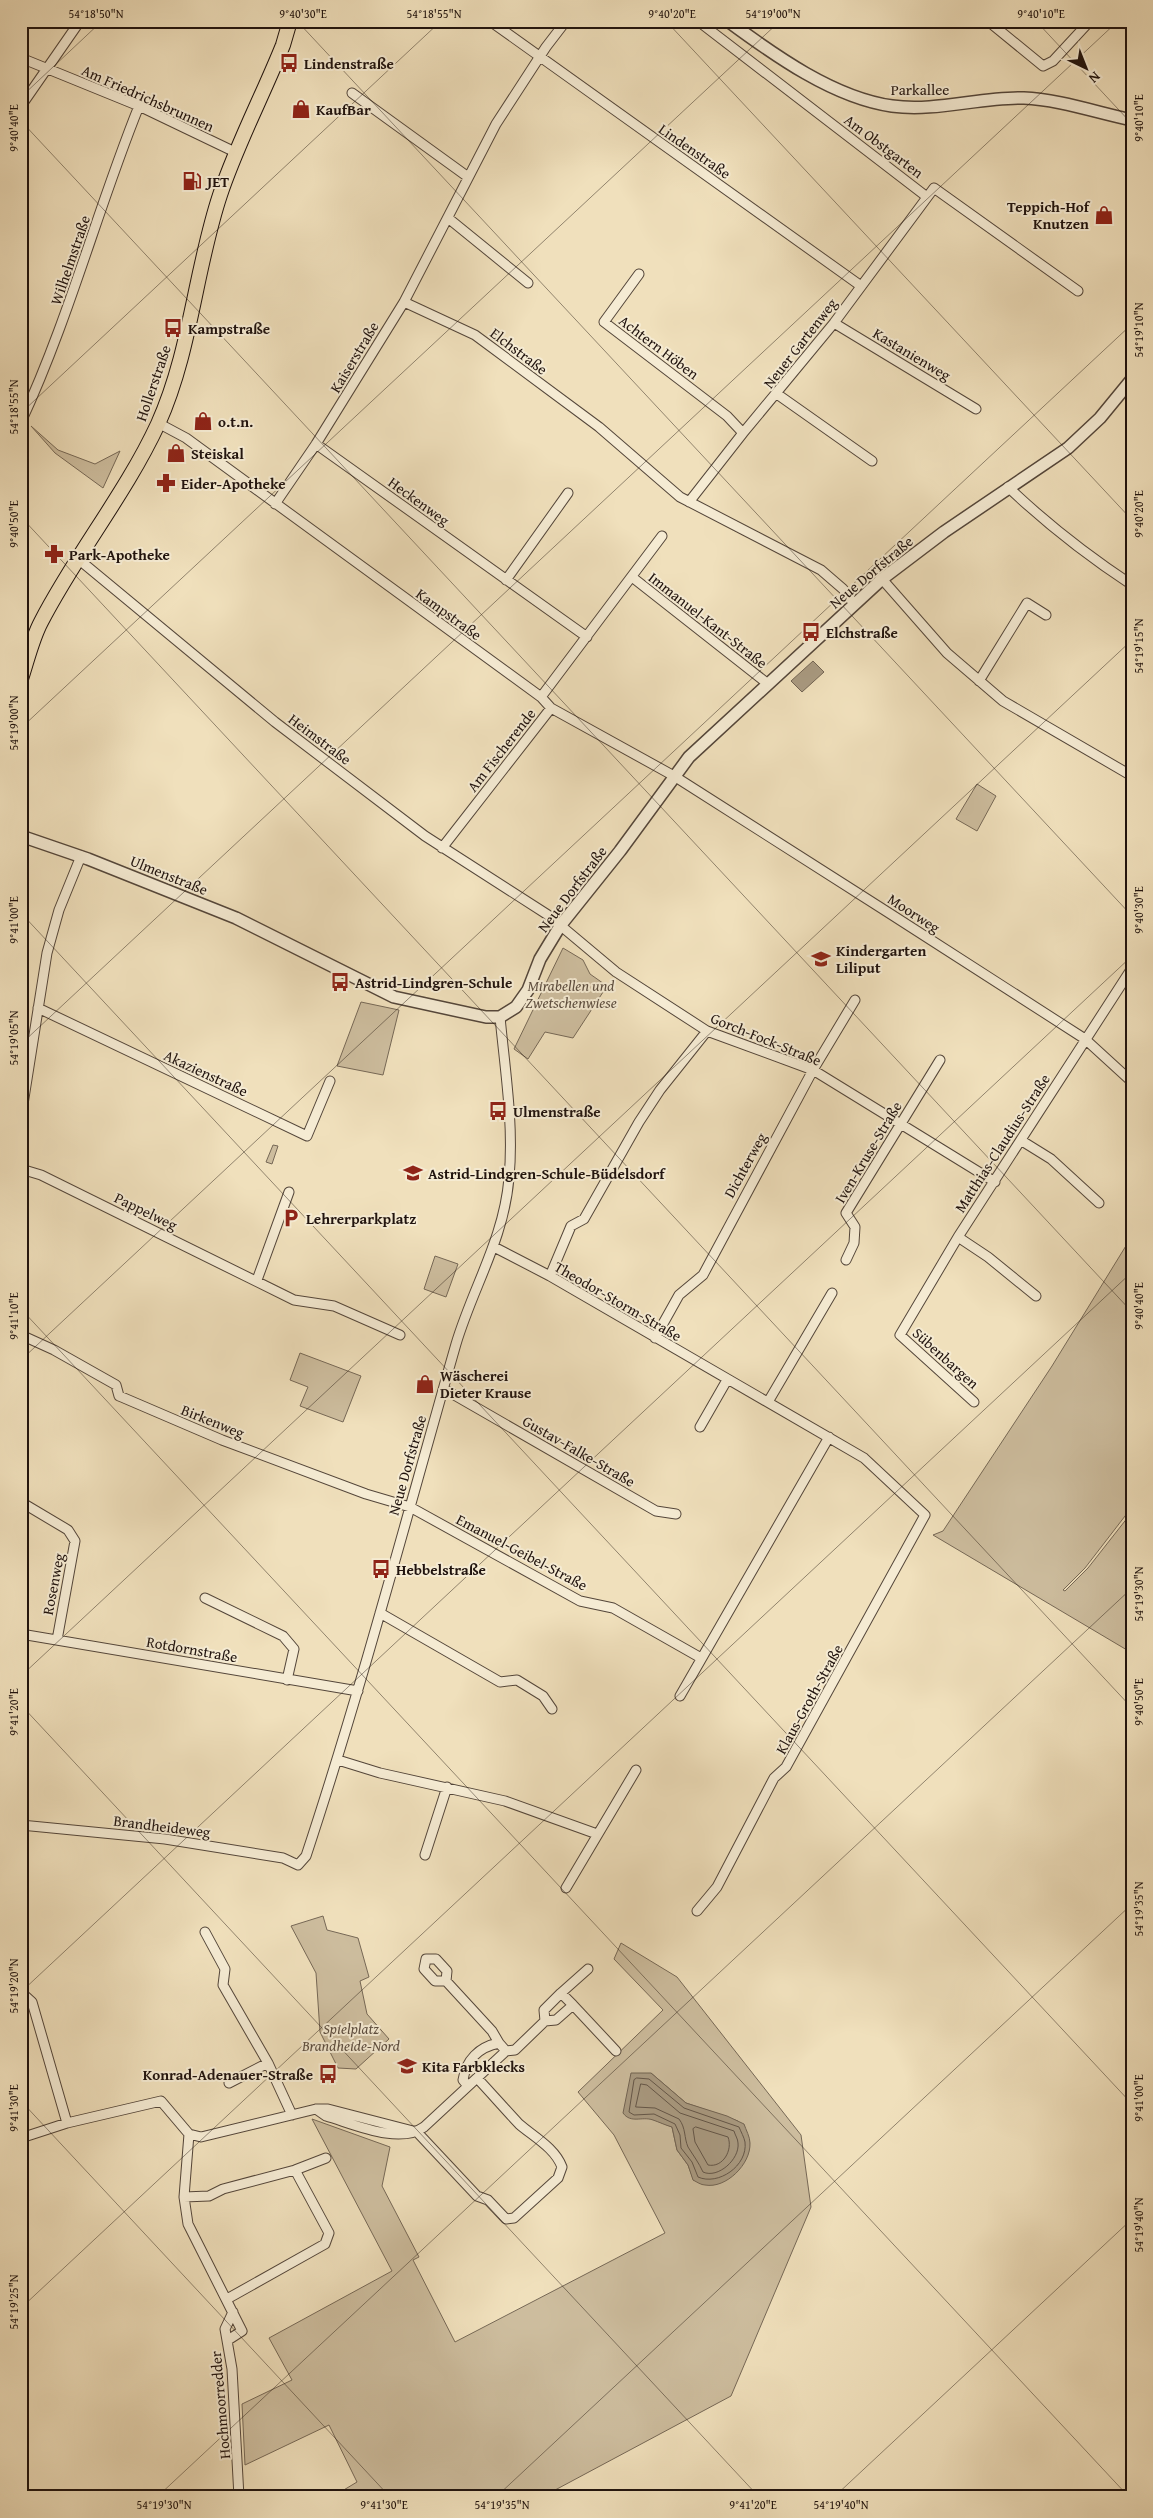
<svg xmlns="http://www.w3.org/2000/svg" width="1153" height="2518" font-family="'Gentium Book Plus',serif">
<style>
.green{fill:#cdbd9e;stroke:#766856;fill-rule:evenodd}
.water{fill:#a99a81;stroke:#726453}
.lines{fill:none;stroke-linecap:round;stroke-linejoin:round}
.shore{stroke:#645648;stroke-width:1}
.minor-casing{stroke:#54463a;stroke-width:11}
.tertiary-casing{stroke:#54463a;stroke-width:14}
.primary-casing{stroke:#20130e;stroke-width:16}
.minor{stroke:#f5ebd3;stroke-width:9}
.tertiary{stroke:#f5ebd3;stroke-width:11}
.primary{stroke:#f0e0bc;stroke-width:14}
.ticks{fill:none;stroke:#20130e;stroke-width:1;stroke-opacity:0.45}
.labels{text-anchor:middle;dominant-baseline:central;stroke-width:4;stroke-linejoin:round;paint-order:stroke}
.poi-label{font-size:15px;font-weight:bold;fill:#20130e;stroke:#f5ebd3;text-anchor:start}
.street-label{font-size:15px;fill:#20130e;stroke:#f5ebd3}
.park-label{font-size:15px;font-style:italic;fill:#5d4e40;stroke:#f5ebd3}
.neatline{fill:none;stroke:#20130e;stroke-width:2}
.ticks-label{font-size:12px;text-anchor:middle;fill:#20130e}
</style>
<rect width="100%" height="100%" fill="#f0e0bc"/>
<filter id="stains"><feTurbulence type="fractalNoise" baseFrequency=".004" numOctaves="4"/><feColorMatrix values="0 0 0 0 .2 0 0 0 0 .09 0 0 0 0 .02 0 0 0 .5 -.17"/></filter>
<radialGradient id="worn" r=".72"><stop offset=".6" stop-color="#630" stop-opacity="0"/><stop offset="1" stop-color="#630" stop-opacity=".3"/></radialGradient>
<!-- green -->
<path class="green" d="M31 426 58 450 95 464 120 451 103 488 55 453Z
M977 784 996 796 977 831 956 819Z
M563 948 583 960 590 974 607 986 573 1038 545 1032 528 1059 514 1049Z
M361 1002 399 1010 383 1075 337 1066Z
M273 1145 278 1146 272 1164 266 1162Z
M1132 1236V1507L1085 1568 1063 1590 1065 1591 1088 1568 1132 1512V1653L933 1535 943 1531 1052 1366Z
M435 1256 458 1264 446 1297 424 1289Z
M300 1353 361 1376 343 1422 300 1406 308 1387 290 1380Z
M323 1916 327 1930 358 1938 369 1977 360 1981 367 2014 389 2039 356 2069 338 2068 320 2032 316 1973 291 1926Z
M621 1943 677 1977 801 2135 811 2207 731 2396 542 2497H332L357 2482 329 2425 245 2465 242 2404 292 2380 269 2338 392 2271 312 2119 390 2147 382 2186 419 2257 413 2260 455 2342 665 2233 614 2135 578 2092 663 2010 614 1959ZM651 2073 686 2103 738 2121 694 2181 688 2165 677 2150 672 2127 652 2119Z"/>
<!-- water -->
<path class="water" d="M813 661 824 672 802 692 791 681Z
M631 2073H651L686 2103 727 2116 744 2124C746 2130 750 2137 750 2143 751 2164 726 2189 705 2185 701 2185 697 2182 693 2180L688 2165 677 2150 672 2127C665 2125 659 2122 653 2120 642 2116 631 2124 623 2113Z"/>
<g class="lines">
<!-- shore -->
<path class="shore" d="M637 2078 649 2079 684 2108 739 2127C741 2132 744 2137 745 2142 748 2166 718 2186 698 2177L692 2162 681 2148 680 2135 675 2124 654 2114 634 2115 629 2112 634 2080Z
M641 2084 647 2085 680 2113 734 2131C735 2135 738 2139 738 2143 740 2159 718 2179 703 2172 699 2163 693 2155 688 2147 684 2138 686 2128 679 2119L655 2108 636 2107Z
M696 2127 728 2137C733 2150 723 2168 708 2165L695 2142 693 2129Z"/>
<!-- minor casing -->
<g class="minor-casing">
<path id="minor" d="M490 21 861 286
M698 21 927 197
M988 21 1043 66 1053 61 1090 21
M21 58 139 106 237 153
M352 93 468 177
M21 106 80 21
M448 218 528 283
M639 274 604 322 727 416 743 433
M404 302 475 335 599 427 680 497 821 570 843 589 854 604
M834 323 976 409
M777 394 872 461
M21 422C69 319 97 210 139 106
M158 423 186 438 541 697 551 708 674 776 889 913 1085 1039 1132 1082
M316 444 587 637
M1008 487C1049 526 1085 554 1132 585
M689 502 743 433 834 323 934 188 1078 291
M275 504 316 444 404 302 496 124 546 47 566 21
M77 558 275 722 425 836 548 915 616 972 707 1031 813 1070 995 1182
M632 577 768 684
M882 579 947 653 1003 701 1132 776
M506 580 568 493
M979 681 1027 603 1046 615
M541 697 662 536
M442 848 551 708
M38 1008 307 1136 330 1081
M21 1117 47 953 59 910 81 856
M1022 1141 1051 1159 1099 1203
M21 1169 41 1175 294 1300 334 1306 400 1335
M958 1237 988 1257 1036 1296
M494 1247 550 1276 864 1458 925 1515 786 1767 774 1778 717 1887 697 1911
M846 1260 854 1243 855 1227 846 1213 940 1060
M550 1276 571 1226 584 1219 639 1122 660 1090 707 1031
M257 1280 289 1192
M21 1335 54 1350 116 1385 119 1396 124 1398 222 1440 366 1494 410 1507 580 1601 613 1608 701 1658
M655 1338 679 1295 703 1275 813 1070 855 1000
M444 1389 656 1511 676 1514
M768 1402 832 1293
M974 1402 900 1335 958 1237 1132 968
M700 1427 727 1380
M21 1502 68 1530 75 1541 57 1640
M205 1598 283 1636 294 1649 287 1680
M380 1613 500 1682 517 1680 543 1696 552 1709
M21 1634 358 1691
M680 1696 829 1437
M338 1760 380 1773 505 1801 597 1834
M21 1825 165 1839 283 1858 298 1865 306 1856C362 1687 407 1515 456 1344 473 1287 504 1239 509 1178 514 1125 505 1070 500 1017
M425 1855 447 1787
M566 1888 636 1770
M205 1932 225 1969 223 1985 268 2063 292 2115
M446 1981 447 1971 436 1959H426L424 1969 435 1981H446L492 2031 499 2043
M21 1992 32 2002 67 2123
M561 1993 544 2010 545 2021 556 2020 573 2005 561 1993 588 1969
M573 2005 616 2051
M506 2051 515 2050 545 2021
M229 2083 268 2063
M316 2109 326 2116C354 2124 399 2145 424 2127L506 2051 499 2043C479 2047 466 2060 463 2080L468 2086
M417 2132 477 2196 488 2200 506 2219 514 2218 558 2178 562 2167C555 2148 534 2137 519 2124 505 2109 491 2093 477 2078
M189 2134 184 2197 188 2224 242 2331 228 2340
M21 2138 67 2123 161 2101 189 2134 201 2137 316 2109H328L417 2132
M184 2197 209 2196 223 2189 295 2170 326 2158
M227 2299 325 2244 329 2233 295 2170
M233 2312 225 2329 232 2369 239 2497"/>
</g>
<!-- tertiary casing -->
<g class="tertiary-casing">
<path id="tertiary" d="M728 21C774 55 834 98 892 106 936 112 980 97 1024 98 1056 99 1099 113 1132 120
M21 836 88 859 236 918 394 997 486 1017H500L516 1007 528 990 540 959 560 926 620 851 689 757 882 579 944 532 1068 448 1100 418 1132 379"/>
</g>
<!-- primary casing -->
<g class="primary-casing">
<path id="primary" d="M21 679C27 661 32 639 41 622 76 554 126 493 158 424 191 351 195 270 220 195 237 144 263 95 283 45L290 21"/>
</g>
<!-- minor -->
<use href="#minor" class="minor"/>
<!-- tertiary -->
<use href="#tertiary" class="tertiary"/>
<!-- primary -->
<use href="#primary" class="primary"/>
</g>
<!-- ticks -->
<path class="ticks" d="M297 21 1132 916M666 21 1132 520M1036 21 1132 124M21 97 102 21M21 121 1132 1312M21 413 441 21M21 517 1132 1708M21 728 780 21M21 913 1132 2104M21 1044 1118 21M21 1309 1129 2497M21 1360 1132 324M21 1676 1132 640M21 1705 759 2497M21 1992 1132 956M21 2101 390 2497M21 2308 1132 1272M157 2497 1132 1588M496 2497 1132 1904M834 2497 1132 2219"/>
<!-- icons -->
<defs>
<g id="bus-bare" transform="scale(1.5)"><path d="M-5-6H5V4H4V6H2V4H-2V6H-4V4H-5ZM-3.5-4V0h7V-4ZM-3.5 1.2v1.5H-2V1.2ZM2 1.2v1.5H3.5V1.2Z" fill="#8f2418" stroke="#f5ebd3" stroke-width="2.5" paint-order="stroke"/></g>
<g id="shop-bare" transform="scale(1.5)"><path d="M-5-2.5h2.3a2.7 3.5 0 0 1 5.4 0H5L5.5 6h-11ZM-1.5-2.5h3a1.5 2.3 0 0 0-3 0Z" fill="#8f2418" stroke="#f5ebd3" stroke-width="2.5" paint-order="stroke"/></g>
<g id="fuel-bare" transform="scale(1.5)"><path d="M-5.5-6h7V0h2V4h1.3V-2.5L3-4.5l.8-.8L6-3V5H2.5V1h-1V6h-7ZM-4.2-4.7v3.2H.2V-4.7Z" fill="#8f2418" stroke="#f5ebd3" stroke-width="2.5" paint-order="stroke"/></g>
<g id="pharmacy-bare" transform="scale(1.5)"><path d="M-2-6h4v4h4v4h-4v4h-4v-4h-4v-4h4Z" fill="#8f2418" stroke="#f5ebd3" stroke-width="2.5" paint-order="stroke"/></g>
<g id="school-bare" transform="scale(1.5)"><path d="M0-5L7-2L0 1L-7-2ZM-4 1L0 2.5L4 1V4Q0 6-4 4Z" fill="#8f2418" stroke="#f5ebd3" stroke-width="2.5" paint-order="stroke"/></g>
<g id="parking-bare" transform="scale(1.5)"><path d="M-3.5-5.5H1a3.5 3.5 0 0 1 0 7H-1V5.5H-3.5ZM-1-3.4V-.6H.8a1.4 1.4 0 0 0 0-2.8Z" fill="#8f2418" stroke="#f5ebd3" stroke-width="2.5" paint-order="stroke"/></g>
</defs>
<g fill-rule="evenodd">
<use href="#bus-bare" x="289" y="63"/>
<use href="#shop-bare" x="301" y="109"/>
<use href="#fuel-bare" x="192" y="181"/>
<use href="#shop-bare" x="1104" y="215"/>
<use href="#bus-bare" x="173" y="328"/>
<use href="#shop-bare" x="203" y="421"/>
<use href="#shop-bare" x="176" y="453"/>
<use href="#pharmacy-bare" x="166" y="483"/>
<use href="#pharmacy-bare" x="54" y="554"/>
<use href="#bus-bare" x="811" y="632"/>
<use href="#school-bare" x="821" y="959"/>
<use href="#bus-bare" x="340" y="982"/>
<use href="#bus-bare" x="498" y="1111"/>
<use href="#school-bare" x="413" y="1173"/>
<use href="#parking-bare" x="291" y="1218"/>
<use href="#shop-bare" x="425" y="1384"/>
<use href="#bus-bare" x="381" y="1569"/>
<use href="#school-bare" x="407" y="2066"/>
<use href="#bus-bare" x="328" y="2074"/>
</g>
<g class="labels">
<!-- poi labels -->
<g class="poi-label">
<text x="304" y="63">Lindenstraße</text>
<text x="316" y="109">KaufBar</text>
<text x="207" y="181">JET</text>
<text x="1089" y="206" text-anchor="end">Teppich-Hof<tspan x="1089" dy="17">Knutzen</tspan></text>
<text x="188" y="328">Kampstraße</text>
<text x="218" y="421">o.t.n.</text>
<text x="191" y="453">Steiskal</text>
<text x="181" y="483">Eider-Apotheke</text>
<text x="69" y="554">Park-Apotheke</text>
<text x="826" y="632">Elchstraße</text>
<text x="836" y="950">Kindergarten<tspan x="836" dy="17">Liliput</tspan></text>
<text x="355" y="982">Astrid-Lindgren-Schule</text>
<text x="513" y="1111">Ulmenstraße</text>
<text x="428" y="1173">Astrid-Lindgren-Schule-Büdelsdorf</text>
<text x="306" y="1218">Lehrerparkplatz</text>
<text x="440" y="1375">Wäscherei<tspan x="440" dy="17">Dieter Krause</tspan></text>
<text x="396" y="1569">Hebbelstraße</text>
<text x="422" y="2066">Kita Farbklecks</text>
<text x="313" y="2074" text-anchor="end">Konrad-Adenauer-Straße</text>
</g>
<!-- street labels -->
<g class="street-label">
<text x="920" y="89">Parkallee</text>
<text transform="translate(148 98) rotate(24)">Am Friedrichsbrunnen</text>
<text transform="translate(884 146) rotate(37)">Am Obstgarten</text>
<text transform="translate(695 151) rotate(35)">Lindenstraße</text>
<text transform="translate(70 260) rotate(-71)">Wilhelmstraße</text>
<text transform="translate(800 343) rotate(-52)">Neuer Gartenweg</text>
<text transform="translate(659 347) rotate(37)">Achtern Höben</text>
<text transform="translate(519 351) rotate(37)">Elchstraße</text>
<text transform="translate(912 354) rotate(31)">Kastanienweg</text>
<text transform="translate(354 357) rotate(-59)">Kaiserstraße</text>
<text transform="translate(153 383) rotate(-71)">Hollerstraße</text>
<text transform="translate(419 501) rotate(36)">Heckenweg</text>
<text transform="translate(871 572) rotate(-40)">Neue Dorfstraße</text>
<text transform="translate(449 614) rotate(36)">Kampstraße</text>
<text transform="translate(708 620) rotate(38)">Immanuel-Kant-Straße</text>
<text transform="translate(320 739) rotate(37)">Heimstraße</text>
<text transform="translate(501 750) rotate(-52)">Am Fischerende</text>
<text transform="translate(169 875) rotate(22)">Ulmenstraße</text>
<text transform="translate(572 889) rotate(-53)">Neue Dorfstraße</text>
<text transform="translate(914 913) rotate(33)">Moorweg</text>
<text transform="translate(766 1039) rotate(22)">Gorch-Fock-Straße</text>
<text transform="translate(206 1073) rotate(25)">Akazienstraße</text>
<text transform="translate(1002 1143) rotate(-57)">Matthias-Claudius-Straße</text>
<text transform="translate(868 1152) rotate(-59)">Iven-Kruse-Straße</text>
<text transform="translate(745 1165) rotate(-61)">Dichterweg</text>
<text transform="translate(146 1211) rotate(26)">Pappelweg</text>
<text transform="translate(618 1301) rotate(30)">Theodor-Storm-Straße</text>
<text transform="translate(946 1358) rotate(42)">Sübenbargen</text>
<text transform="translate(213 1421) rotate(22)">Birkenweg</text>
<text transform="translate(579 1451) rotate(30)">Gustav-Falke-Straße</text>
<text transform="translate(407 1465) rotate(-74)">Neue Dorfstraße</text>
<text transform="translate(522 1552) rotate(28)">Emanuel-Geibel-Straße</text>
<text transform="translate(53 1584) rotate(-79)">Rosenweg</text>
<text transform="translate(192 1649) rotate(10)">Rotdornstraße</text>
<text transform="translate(809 1699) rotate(-61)">Klaus-Groth-Straße</text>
<text transform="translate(162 1826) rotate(7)">Brandheideweg</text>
<text transform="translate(220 2405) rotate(-95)">Hochmoorredder</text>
</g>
<!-- park labels -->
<g class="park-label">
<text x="571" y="985">Mirabellen und<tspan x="571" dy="17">Zwetschenwiese</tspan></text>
<text x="351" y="2028">Spielplatz<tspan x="351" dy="17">Brandheide-Nord</tspan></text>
</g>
</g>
<!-- margin -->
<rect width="1153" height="2518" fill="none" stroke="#f0e0bc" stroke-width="55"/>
<!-- north arrow -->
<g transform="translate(1086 68) rotate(137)" stroke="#f5ebd3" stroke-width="4" paint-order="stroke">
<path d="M0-4L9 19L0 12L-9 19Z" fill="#20130e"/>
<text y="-8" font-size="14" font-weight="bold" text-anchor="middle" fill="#20130e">N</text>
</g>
<rect x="28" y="28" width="1098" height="2462" class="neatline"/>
<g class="ticks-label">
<text x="96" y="18">54°18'50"N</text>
<text x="303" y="18">9°40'30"E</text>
<text x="434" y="18">54°18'55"N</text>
<text x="672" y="18">9°40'20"E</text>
<text x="773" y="18">54°19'00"N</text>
<text x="1041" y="18">9°40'10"E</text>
<text transform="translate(1139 118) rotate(-90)" y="4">9°40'10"E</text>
<text transform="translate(14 128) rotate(-90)" y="4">9°40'40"E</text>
<text transform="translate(1139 330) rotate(-90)" y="4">54°19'10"N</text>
<text transform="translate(14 407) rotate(-90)" y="4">54°18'55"N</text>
<text transform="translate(1139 514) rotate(-90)" y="4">9°40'20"E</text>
<text transform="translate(14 524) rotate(-90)" y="4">9°40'50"E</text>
<text transform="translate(1139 646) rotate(-90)" y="4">54°19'15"N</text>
<text transform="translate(14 723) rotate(-90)" y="4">54°19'00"N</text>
<text transform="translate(1139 910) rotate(-90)" y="4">9°40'30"E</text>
<text transform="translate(14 920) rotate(-90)" y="4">9°41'00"E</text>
<text transform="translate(14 1038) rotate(-90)" y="4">54°19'05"N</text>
<text transform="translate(1139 1306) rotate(-90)" y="4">9°40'40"E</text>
<text transform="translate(14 1316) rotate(-90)" y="4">9°41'10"E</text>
<text transform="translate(1139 1594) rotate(-90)" y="4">54°19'30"N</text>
<text transform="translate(1139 1702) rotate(-90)" y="4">9°40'50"E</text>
<text transform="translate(14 1712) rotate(-90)" y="4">9°41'20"E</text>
<text transform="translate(1139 1909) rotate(-90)" y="4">54°19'35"N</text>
<text transform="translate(14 1986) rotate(-90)" y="4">54°19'20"N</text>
<text transform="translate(1139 2098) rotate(-90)" y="4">9°41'00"E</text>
<text transform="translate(14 2108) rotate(-90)" y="4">9°41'30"E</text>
<text transform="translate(1139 2225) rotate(-90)" y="4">54°19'40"N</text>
<text transform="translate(14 2302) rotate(-90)" y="4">54°19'25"N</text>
<text x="164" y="2509">54°19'30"N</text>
<text x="384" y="2509">9°41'30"E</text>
<text x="502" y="2509">54°19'35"N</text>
<text x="753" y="2509">9°41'20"E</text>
<text x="841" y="2509">54°19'40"N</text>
</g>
<rect width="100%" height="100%" filter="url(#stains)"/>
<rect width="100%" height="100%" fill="url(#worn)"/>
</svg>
